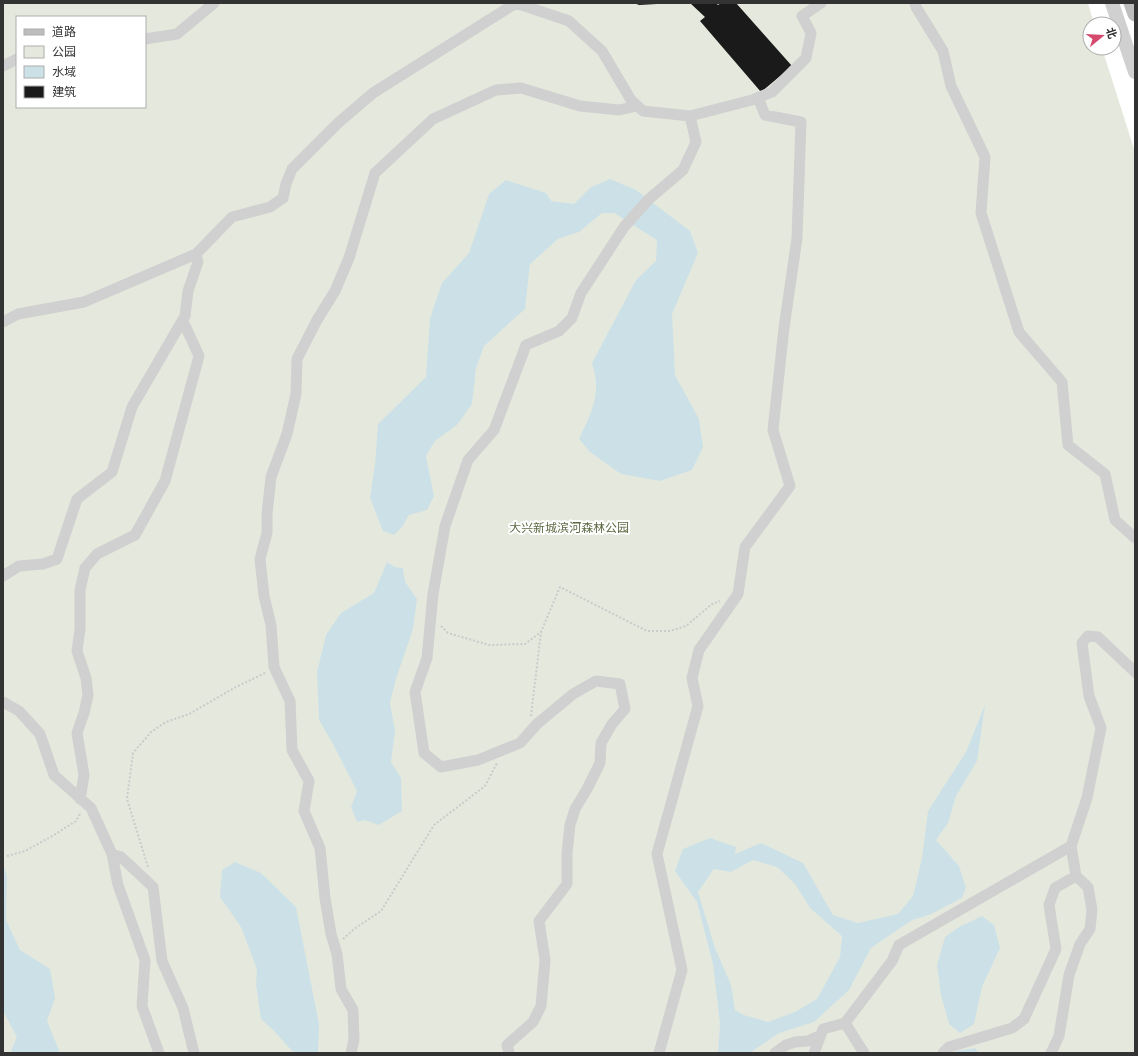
<svg xmlns="http://www.w3.org/2000/svg" width="1138" height="1056" font-family="Arial,'Noto Sans SC',sans-serif">
<style>
.green{fill:#e5e9dd;fill-rule:evenodd}
.water{fill:#cce1e7;fill-rule:evenodd}
.building{fill:#1a1a1a}
.lines{fill:none;stroke-linecap:round;stroke-linejoin:round}
.path{stroke:#cacaca;stroke-width:2;stroke-dasharray:2 2;stroke-linecap:butt}
.minor{stroke:#d0d0d0;stroke-width:11}
.tertiary{stroke:#d0d0d0;stroke-width:14}
.secondary{stroke:#bdbdbd;stroke-width:15}
.labels{text-anchor:middle;dominant-baseline:central;stroke-width:4;stroke-linejoin:round;paint-order:stroke}
.park-label{font-size:12px;fill:#5d6b44;stroke:#fff}
</style>
<rect width="100%" height="100%" fill="#fff"/>
<!-- green -->
<path class="green" d="M3 3H1088L1094 24H1090V48H1102L1135 152V1053H3ZM17 17H145V107H17Z"/>
<!-- water -->
<path class="water" d="M610 179 636 190 690 231 698 253 672 314 675 375 699 419 703 447 692 470 660 481 621 474 590 452 579 439C592 411 602 394 592 363L636 280 656 261 657 240 614 213H602L579 232 558 239 530 264 525 309 484 346 476 368 472 404 457 425 435 441 426 456 434 496 427 510 409 515 402 527 394 535 383 531 370 498 375 464 378 424 426 377 430 318 442 283 469 253 489 194 506 180 546 193 551 201 574 204 591 187Z
M387 562 395 567 403 568 405 582 417 599 413 629 396 679 390 703 395 731 391 762 401 778 402 811 379 825 365 820 357 822 351 807 357 791 333 744 319 720 317 672 326 635 341 613 374 593Z
M985 705 977 761 956 796 948 823 936 840 959 866 966 888 962 898 929 915 912 920 871 948 849 990 814 1022 779 1033 750 1053H718L720 1024 713 964 697 902 675 871 683 849 710 838 736 847 735 854 761 843 803 863 833 915 858 923 898 914 913 896 922 858 928 811 966 752ZM753 860 777 867 795 884 810 908 842 936 840 957 817 999 795 1012 768 1022 744 1015 735 1010 731 985 715 948 698 892 714 869 731 872Z
M235 862 261 873 296 907 319 1024 318 1053H294L273 1030 261 1019 256 985 257 969 241 927 220 897 222 870Z
M3 864 7 876 6 920 20 950 50 969 55 998 47 1021 60 1053H10L17 1037 3 1011Z
M982 916 994 925 1000 948 982 987 974 1024 960 1033 949 1024 941 995 937 965 945 937 959 927Z
M975 1048 979 1053H955L956 1051Z"/>
<!-- building -->
<path class="building" d="M634 3H657V4L639 5Z
M690 3H716L718 5 721 3H736L792 66 761 92 700 21 705 17Z"/>
<g class="lines">
<!-- path -->
<path class="path" d="M441 626 448 633 489 645 525 644 541 632 560 587 647 631H670L686 626 712 604 720 601
M531 716 541 632
M7 856 25 851 54 835 76 821 81 812
M148 867 127 799 133 753 151 732 166 722 189 714 234 688 265 673
M343 939 354 929 381 911 434 825 485 786 497 763"/>
<!-- minor -->
<path class="minor" d="M915 3 916 7 943 51 951 86 985 157 981 213 1019 332 1062 382 1068 445 1105 474 1115 520 1135 538
M145 39 177 34 214 3
M3 66 17 59
M3 322 18 314 84 302 196 254 232 217 270 207 283 198 286 184 292 169 338 123 373 93 516 3 569 21 602 51 631 100 643 111 690 116 752 100 772 92 806 58 811 33 802 16 821 3
M3 576 19 566 43 564 57 559 77 499 112 472 132 407 185 316 188 291 198 262 196 254
M3 702 19 711 40 734 54 775 91 808 112 854 118 885 145 960 142 1006 159 1053
M80 799 84 775 77 733 84 713 88 695 86 678 77 651 80 629V590L85 568 97 554 135 535 165 481 199 356 183 321
M1071 846 1076 876
M112 854 121 857 153 887 162 961 183 1008 194 1053
M845 1023 864 1053
M351 1053 354 1040 353 1010 341 989 337 954 331 934 325 898 320 848 304 811 309 781 292 750 290 701 274 667 271 625 264 596 260 559 267 533V514L271 477 287 434 296 394 297 359 317 320 335 291 349 258 375 173 433 119 496 90 521 88 580 106 619 110 637 106
M509 1053 507 1045 533 1022 541 1006 545 960 539 921 567 884V853L570 825 575 809 587 789 600 763 601 743 612 724 625 709 620 684 596 681 573 694 537 724 520 743 478 760 441 767 424 753 415 692 427 658 433 594 445 526 468 460 494 430 526 345 559 331 572 318 581 293 624 227 649 199 683 170 696 142 690 116
M659 1053 682 970 657 854 698 706 692 678 699 650 738 594 745 547 790 486 773 430 784 328 797 238 801 122 765 115 758 98
M775 1053 786 1045 795 1042 808 1041 821 1035
M814 1053 823 1029 845 1023 892 961 899 945 1071 846 1087 798 1101 728 1089 696 1082 643 1088 636 1098 637 1135 672
M943 1053 949 1047 1012 1028 1024 1019 1056 949 1049 905 1055 888 1076 876 1088 887 1092 910 1090 929 1080 944 1069 975 1059 1036 1051 1053"/>
<!-- tertiary -->
<path class="tertiary" d="M1112 3 1135 72"/>
<!-- secondary -->
<path class="secondary" d="M1131 3 1135 14"/>
</g>
<g class="labels">
<!-- park labels -->
<g class="park-label">
<text x="569" y="528">大兴新城滨河森林公园</text>
</g>
</g>
<!-- border -->
<rect width="1138" height="1056" fill="none" stroke="#333333" stroke-width="8"/>
<!-- legend -->
<rect x="16" y="16" width="130" height="92" fill="#ffffff" stroke="#adadad"/>
<rect x="24" y="29" width="20" height="6" fill="#bdbdbd" stroke="#adadad"/>
<text x="52" y="36" font-size="12" fill="#333333">道路</text>
<rect x="24" y="46" width="20" height="12" fill="#e5e9dd" stroke="#adadad"/>
<text x="52" y="56" font-size="12" fill="#333333">公园</text>
<rect x="24" y="66" width="20" height="12" fill="#cce1e7" stroke="#adadad"/>
<text x="52" y="76" font-size="12" fill="#333333">水域</text>
<rect x="24" y="86" width="20" height="12" fill="#1a1a1a" stroke="#adadad"/>
<text x="52" y="96" font-size="12" fill="#333333">建筑</text>
<!-- north arrow -->
<g transform="translate(1102 36) rotate(72)"><circle r="19" fill="#ffffff" stroke="#adadad"/>
<path d="M0-3L7 15L0 10L-7 15Z" fill="#d54a6c"/>
<text y="-6" font-size="11" font-weight="bold" text-anchor="middle" fill="#333333">北</text>
</g>
</svg>
